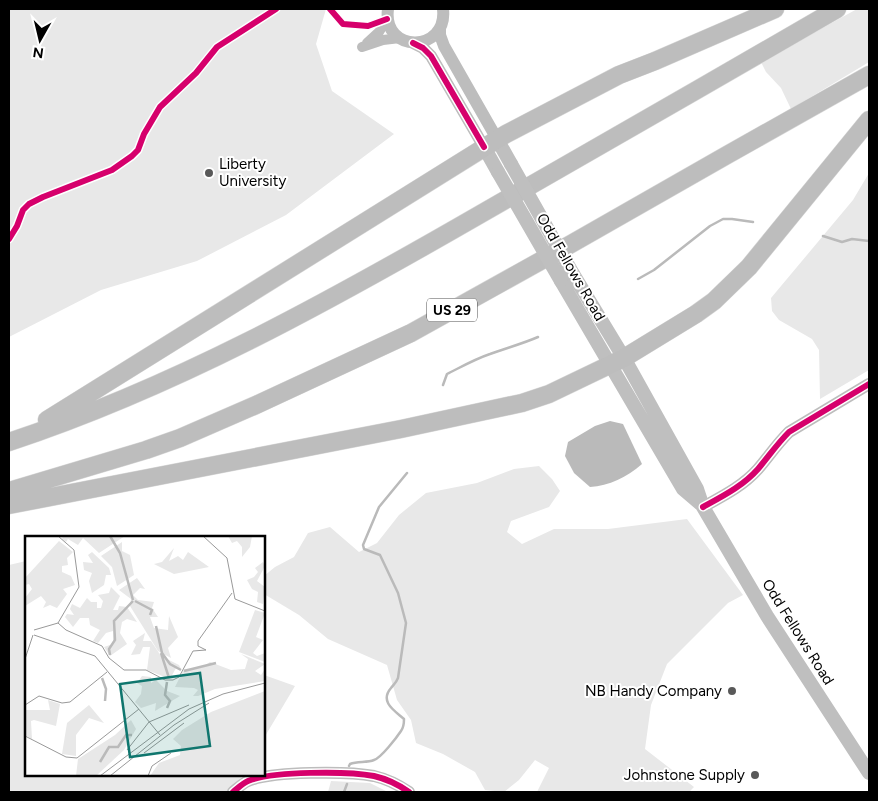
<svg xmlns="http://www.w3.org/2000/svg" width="878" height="801" font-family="Figtree,sans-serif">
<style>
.green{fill:#e8e8e8}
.water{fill:#bababa}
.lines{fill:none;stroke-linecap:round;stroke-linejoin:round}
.stream{stroke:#bababa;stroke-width:2.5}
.motorway-casing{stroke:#dbdbdb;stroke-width:19}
.minor{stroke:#bdbdbd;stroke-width:10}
.tertiary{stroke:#bdbdbd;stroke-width:12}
.secondary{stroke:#bfbfbf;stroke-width:14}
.motorway{stroke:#bdbdbd;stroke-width:18}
.secondary-bridge{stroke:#bfbfbf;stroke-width:14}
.cycleway-casing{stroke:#fff;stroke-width:9}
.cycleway{stroke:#d6006c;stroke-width:6}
.poi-dot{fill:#595959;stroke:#fff;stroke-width:2}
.labels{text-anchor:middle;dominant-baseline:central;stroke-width:4;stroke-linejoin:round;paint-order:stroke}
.shield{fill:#fff;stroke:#4c4c4c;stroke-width:1}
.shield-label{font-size:14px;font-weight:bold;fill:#000}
.poi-label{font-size:15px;fill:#000;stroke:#fff;text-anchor:end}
.street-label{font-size:15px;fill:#000;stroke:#fff}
.inset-river{fill:none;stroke:#bababa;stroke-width:2.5}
.inset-road{fill:none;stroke:#999;stroke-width:1}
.view{fill:#0f766e;fill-opacity:0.15;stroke:#0f766e;stroke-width:2.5}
.inset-edge{fill:none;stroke:#000;stroke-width:2.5}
</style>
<rect width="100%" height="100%" fill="#fff"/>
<!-- green -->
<path class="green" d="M9 9H326L316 44 332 91 394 134 286 215 197 261 101 290 9 337Z
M857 9H869V62L791 109 781 88 766 72 761 62Z
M869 173V370L820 399 819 350 812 339 779 320 772 311 771 298 853 200Z
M539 466 552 479 560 491 549 507 511 521 507 532 522 544 554 529H608L687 519 743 595 728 603 667 664 651 705 645 749 694 787 689 792H537L549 768 535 760 519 780 504 792 485 790 475 772 443 754 416 743 411 720 397 700 387 665 328 639 299 615 264 594V576L275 567 294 557 308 533 330 527 359 552 377 543 399 515 426 493 477 483 514 469Z
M26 561V775H244L227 792H9V565Z
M264 675 295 686 264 738Z
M331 781 370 783 388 792H328Z"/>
<!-- water -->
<path class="water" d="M610 421 623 424 642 464C627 477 609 486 590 487L574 473 565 456 568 442 595 426Z"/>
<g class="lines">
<!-- stream -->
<path class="stream" d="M823 236 842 242 852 239 869 241
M638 279 654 270 710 226 723 219H732L753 222
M443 385 447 374C461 367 475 359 490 354 506 348 522 344 538 337
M349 766 350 764C358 761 367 763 374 760 381 758 397 737 401 731 404 727 404 723 404 719 395 711 379 702 391 688 394 684 396 683 398 678L406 623 398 593 380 555 364 549 363 545 379 507 407 473
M344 792 347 784"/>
<!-- motorway casing -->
<g class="motorway-casing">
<path id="motorway" d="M47 420 506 134 619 75 655 61 775 9
M9 442C175 387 328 302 479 215 598 147 718 78 837 9
M9 491 146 450 180 438 256 405 411 333 571 244 727 155 869 75
M9 505 401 429 522 403 549 394 624 358 696 314 714 301 749 267 869 120"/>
</g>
<!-- minor -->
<path class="minor" d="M367 43 379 32 387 19
M362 47 383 40 400 38"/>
<!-- tertiary -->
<path class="tertiary" d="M388 9C382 54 448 53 443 9
M440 28V35L444 46 497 139
M413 43 423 48 431 56 484 147
M703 507C723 496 743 486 758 469 769 456 777 444 789 432L869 384
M233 792C238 788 243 783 248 781 272 771 348 771 374 776 387 779 399 785 409 792"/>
<!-- secondary -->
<path class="secondary" d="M497 139 511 164
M484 147 498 172
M573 274 624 358 697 489 703 507 767 616 869 773
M561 281 683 489 703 506"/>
<!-- motorway -->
<use href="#motorway" class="motorway"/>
<!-- secondary-bridge -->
<path class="secondary-bridge" d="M511 164 573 274
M498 172 561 281"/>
<!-- cycleway casing -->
<g class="cycleway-casing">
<path id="cycleway" d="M330 9 343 24 368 26 387 19
M413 43 423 48 431 56 484 147
M9 239 17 226 23 210 29 204 43 197 112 170 132 156 138 150 144 134 160 107 196 73 217 47 276 9
M703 507C723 496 743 486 758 469 769 456 777 444 789 432L869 384
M233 792C238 788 243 783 248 781 272 771 348 771 374 776 387 779 399 785 409 792"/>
</g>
<!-- cycleway -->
<use href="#cycleway" class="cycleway"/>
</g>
<!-- markers -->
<g class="poi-dot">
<circle cx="209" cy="173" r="5"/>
<circle cx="732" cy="691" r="5"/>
<circle cx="755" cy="775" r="5"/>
</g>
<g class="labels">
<!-- shield labels -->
<rect class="shield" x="427" y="298.5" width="50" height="23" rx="4"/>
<g class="shield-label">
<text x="452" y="310">US 29</text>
</g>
<!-- poi labels -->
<g class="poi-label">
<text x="219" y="164" text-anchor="start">Liberty<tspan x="219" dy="17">University</tspan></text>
<text x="722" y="691">NB Handy Company</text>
<text x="745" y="775">Johnstone Supply</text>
</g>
<!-- street labels -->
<g class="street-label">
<text transform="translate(571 267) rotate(60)">Odd Fellows Road</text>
<text transform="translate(798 632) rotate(58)">Odd Fellows Road</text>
</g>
</g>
<!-- overview -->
<g transform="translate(25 536)">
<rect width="240" height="240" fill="#fff"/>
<path d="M38 0H100L74 17 58 2 53 9 43 3 41 6 37 3ZM203 0H227L225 11 217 21V11L212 5 207 7ZM34 5 48 16 42 22 43 29 37 30V36L46 40 50 49 38 53 42 58 32 72 25 69 18 72 21 66 16 60 0 70V62L7 53 4 48 0 49V42ZM97 6V15L105 19 109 39 92 50 87 31 76 20ZM149 12 144 25 153 20 158 24 163 16 184 31 149 38 129 28 137 26ZM67 16 84 32 86 39H81L79 49 67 57 64 45 67 37 59 34 58 26 68 27 63 19ZM238 26 240 30 232 45 240 51 238 68 232 66 233 56 227 53 222 44 229 41 233 36 230 32ZM112 42 120 53 115 52 108 59 113 64 129 66 127 72 133 81H125L129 92 143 94 144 80 153 101 143 112 146 122 133 115 105 70 106 63 94 54ZM86 51 95 60 88 74H93L94 70 102 71 112 86 102 83 97 86 95 97 102 108 85 120 79 111 88 108V95L81 97 73 107 68 105 75 94 65 89 64 82H55L48 91 40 81 42 78 49 79 45 73 47 68 55 72 62 62 66 66H72V72H76L78 65 73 59 84 57ZM230 74 240 77 231 101 238 104 228 117 232 120 240 117V126L214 116ZM120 97 118 105H126L136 120 154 129 156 133 151 132 145 143 122 134 125 111H118L115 118 106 119 111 109 108 105ZM216 118 240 128 230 135 236 139 240 133V145L190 153 173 160H168L173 154 169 152 150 151 159 133 176 132 185 126 206 134 220 133 223 123ZM117 140 126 141V147L131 144 142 155 155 160 130 175 131 167 116 172 110 166 116 158 117 150 112 147ZM240 155V240H125L134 227 155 219 156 210 148 203 157 194 186 176ZM23 164 35 168 31 190 9 184 6 185 7 203 0 199V174H25ZM64 169 79 187 64 182 51 199V220L37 218 42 187ZM106 184 111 193 99 214 71 240H51L53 223 90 199Z" fill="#e8e8e8"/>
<path class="inset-river" d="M85 0 95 17 108 64M110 65 127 74 125 79M131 90 137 117 145 128 156 134M136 117 144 142M85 119 84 113 90 104 89 85 108 65M159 135 191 127M77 142 81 153 80 165M142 146 140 159 145 165 142 172M75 226 84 211H93L101 199H107"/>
<path class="inset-road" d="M33 0 49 14 54 51 33 87M178 0 202 22 210 63 240 75M9 94 33 87 41 94 77 110 84 122 99 134H121L140 144H148L154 141 168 115 181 114 173 110V105L207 57M9 99 70 120 135 199M0 123 8 99M0 169 14 160 37 167 45 166 82 136M0 200 41 221 52 222 114 173M102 214 124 186 164 169M119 217 159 187M75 240 164 173 198 158 240 147M85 240 149 189 184 167M123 240 127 230 146 217"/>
<path class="view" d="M175 137 185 210 105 221 95 148Z"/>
<rect width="240" height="240" class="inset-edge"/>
</g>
<!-- border -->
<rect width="878" height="801" fill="none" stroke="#000000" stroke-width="20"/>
<!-- north arrow -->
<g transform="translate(40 40) rotate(188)" stroke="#ffffff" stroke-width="4" paint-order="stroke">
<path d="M0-4L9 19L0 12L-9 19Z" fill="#000000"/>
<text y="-8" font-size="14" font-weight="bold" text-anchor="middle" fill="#000000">N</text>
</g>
</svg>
